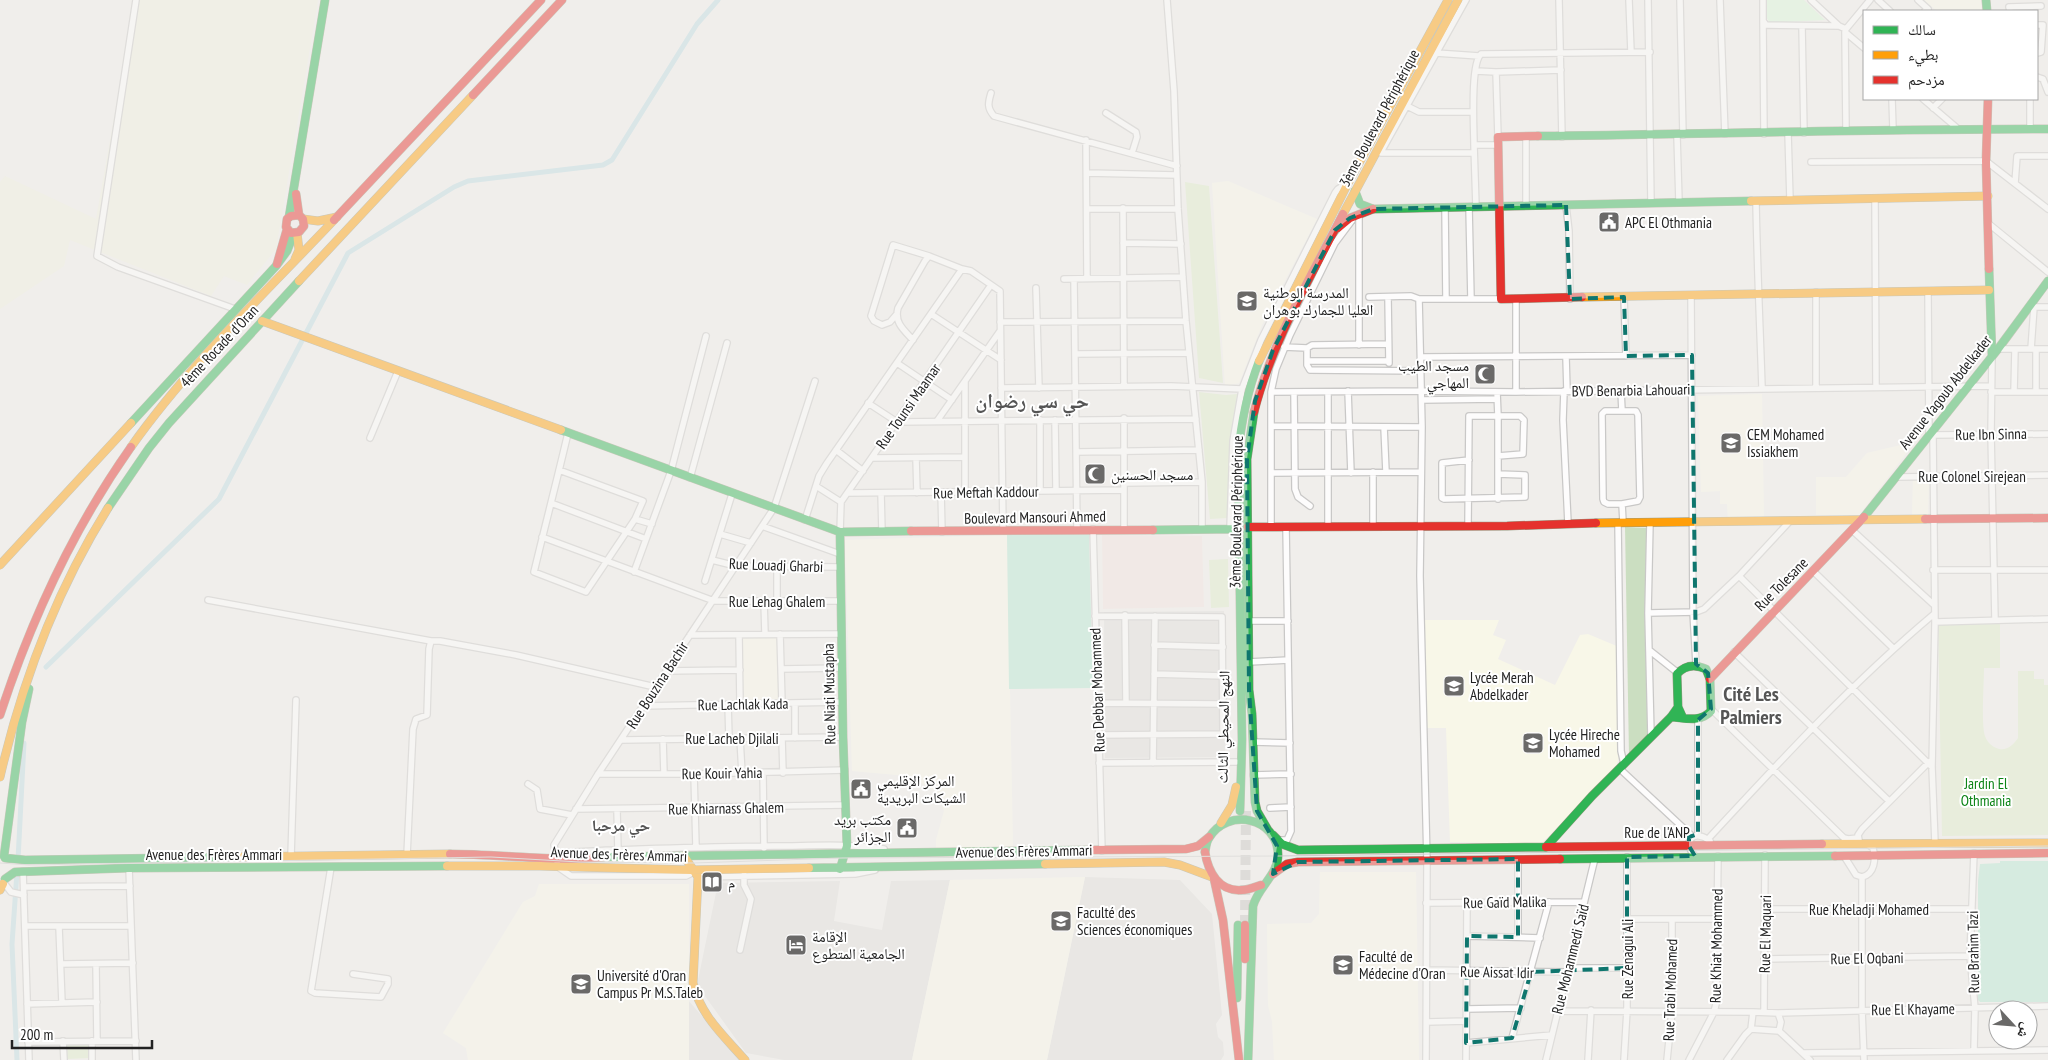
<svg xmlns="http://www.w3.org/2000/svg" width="2048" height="1060" font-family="'PT Sans Narrow','Noto Naskh Arabic',sans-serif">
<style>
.residential{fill:#dfdedc}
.commercial{fill:#f1e3e1}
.education{fill:#f8f7e8}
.farmland{fill:#efefdf}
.grass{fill:#ddeccb}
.forest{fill:#cbdec1}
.park{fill:#daf5da}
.pitch{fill:#b7e6d2}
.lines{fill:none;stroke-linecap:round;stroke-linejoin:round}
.canal{stroke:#bfdbe3;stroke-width:5}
.highway-tunnel{stroke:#c7c5c3;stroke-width:10;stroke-dasharray:10 5;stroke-linecap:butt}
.street-casing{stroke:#c9c8c7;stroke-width:8}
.fast-casing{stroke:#999a82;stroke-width:9}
.slow-casing{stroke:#999a82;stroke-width:9}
.jam-casing{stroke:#999a82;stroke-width:9}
.street{stroke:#fdfcfc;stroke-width:5.5}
.fast{stroke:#30b455;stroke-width:8}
.slow{stroke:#ff9f0a;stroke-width:8}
.jam{stroke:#e5322d;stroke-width:8}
.tram{stroke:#ccc;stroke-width:1}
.marked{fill:none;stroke:#0f766e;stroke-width:4;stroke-dasharray:10 6;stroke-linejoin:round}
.labels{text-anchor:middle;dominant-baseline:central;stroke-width:4;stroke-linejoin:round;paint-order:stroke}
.street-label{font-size:15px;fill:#222;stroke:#fff}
.poi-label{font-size:15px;fill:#222;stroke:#fff;text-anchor:start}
.park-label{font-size:15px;fill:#0c8416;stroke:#fff}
.neighbourhood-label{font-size:16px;font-weight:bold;fill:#555;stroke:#fff}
.district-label{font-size:20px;font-weight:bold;fill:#555;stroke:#fff}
</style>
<rect width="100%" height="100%" fill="#f0eeeb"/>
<!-- residential -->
<path class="residential" d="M1224 611 1225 757 1105 758 1104 612Z
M1085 877 1180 880 1212 914 1222 1015 1216 1024 1218 1037 1223 1042 1224 1055 1221 1060H1047Z
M950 880 912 1060H784L746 1053 697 985 718 883 840 881 834 921 882 930 891 881Z
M688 1000 740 1060H689Z"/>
<!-- commercial -->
<path class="commercial" d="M1102 535 1202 536 1204 607 1103 609Z"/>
<!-- education -->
<path class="education" d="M1924 0H1981V11H1937Z
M1228 181 1317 219 1262 325 1239 383 1225 386 1212 183Z
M1762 394 1764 520 1728 522 1727 504H1720V491L1701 492 1698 396Z
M1901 445 1908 451 1859 515H1816V477H1846L1867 453Z
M1913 478H1929L1928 516H1912Z
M1007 535 1013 846 936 848V840L944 811 937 792 909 776 852 771 845 540Z
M1425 620H1499L1493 635 1506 640 1498 659 1555 685 1580 635 1588 634 1619 647V757L1616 767 1541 844 1450 842 1446 728H1426Z
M778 636V701L742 702V638Z
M1320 872H1416L1419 1060H1274L1272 1021 1268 1005 1267 924 1311 923 1319 914Z
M1085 877 1047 1060H912L950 880Z
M539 884H689V1060H468L466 1048 443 1033 523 902 535 896Z"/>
<!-- farmland -->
<path class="farmland" d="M135 0H318L276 249 247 285 224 276 211 296 70 240 64 266 0 309V182L5 176 96 219Z"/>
<!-- grass -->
<path class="grass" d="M1185 182 1209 186 1223 383 1199 378Z
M1199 392 1226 395 1237 394 1228 518 1210 519Z
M1228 559 1229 607 1211 608 1209 560Z
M1938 622H2000V668H1984C1984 684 1981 724 1985 736 1987 742 1992 747 1999 749 2007 751 2014 744 2018 738V671H2034V679H2044V685H2048V835L1942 836Z
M67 1044H90V1058L67 1059Z"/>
<!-- forest -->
<path class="forest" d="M1625 527 1647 528 1648 735 1629 755Z"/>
<!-- park -->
<path class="park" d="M1767 0H1804L1825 20 1770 23 1766 17Z"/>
<!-- pitch -->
<path class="pitch" d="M1007 535H1089L1093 688 1009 689Z
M2000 861H2048V1002H1980L1978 1000V881L1980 864 2000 863Z"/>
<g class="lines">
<!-- canal -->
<path class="canal" d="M46 667 219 499 348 253 454 187 468 181 603 165 612 160 697 24 718 0
M18 860 24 743
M17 1060 12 944 17 872"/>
<!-- highway-tunnel -->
<path class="highway-tunnel" d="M1245 925 1246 811"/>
<!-- street casing -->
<g class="street-casing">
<path id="street" d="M136 0 97 256 118 267 235 309
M1167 0 1174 91 1178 209 1186 321 1202 482V528
M1559 0 1562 137
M1629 0 1631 52
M1648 0 1651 203
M1680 0 1683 135
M1720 0 1725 134
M1763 0V21L1766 25 1839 26
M1811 0 1839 26 1846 29 1845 32 1864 48
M1878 0 1890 11
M1918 0 1928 9 1925 11
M2010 11 2009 7 2041 6
M1763 21 1764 134
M2037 25H2043L2041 52 2037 53
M1802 26 1804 133
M1846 29 1870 0
M1845 32 1846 130
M1436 53 1479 56
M1476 71 1496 72
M2037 77 2043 79 2048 92
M991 93C988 103 987 108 994 116L1177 166
M1892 99 1893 129
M1923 99 1957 128
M1407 106 1419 112H1473
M1933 108 1942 99
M1106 113 1136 132 1137 137 1132 153
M2030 129V99
M1788 133 1790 200
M1677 136 1679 202
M1498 137 1496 72 1561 70
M1526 137V205
M1086 140 1087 278
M1474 145C1474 128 1470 64 1481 54L1650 52
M1381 152 1466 0
M1381 153H1474
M1811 162 1986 161 2048 209
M1087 173 1176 175
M2015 183 2017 156H2048
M1875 200 1876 387
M1756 201C1757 263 1760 326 1762 388
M1566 205 1569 231 1570 299
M1469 207 1471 299
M1476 207 1474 145H1498
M1123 208 1124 386
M1445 208 1446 299
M1087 209H1178
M1359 214V345
M1989 224 2048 272
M1123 243 1181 244
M1064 279 1183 277
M1074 279 1077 529
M1036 288 1039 388
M1928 292 1929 434 1933 435 1935 622 1932 767 1935 843
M1691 295 1693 612 1696 664
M1369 297 1411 296 1419 299H1501
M1388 297 1389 363
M1624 297 1626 356
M1419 299 1422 427 1420 576 1427 861 1426 1060
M1516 299V392
M2030 307H2048
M931 314 1001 360
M896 315 890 322 882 325 874 321 871 316 893 245 929 256
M1000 322 1186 321
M913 340C904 330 894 323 898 308L925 261 929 256 962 269
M1284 347 1307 348V365L1310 370 1421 371
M1307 348 1312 345 1388 344
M1998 349H2048
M2031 349 2034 307
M2036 349V392
M1075 354 1189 353
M1421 357 1692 355
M1566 357 1567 391
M1992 357 1991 434 1995 619
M1307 361H1389
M897 363 952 400
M965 382V492
M1001 388 1171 386 1242 389
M1816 388V292
M1348 391 1351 473
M1564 391 1563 420 1568 523
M1621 391 1622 411H1605L1602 414 1603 499 1604 502 1608 504H1622L1623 522
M1271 392 1422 391 1516 392 1991 386
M1294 392 1295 489 1298 497 1310 506
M1991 392H2048
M2014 392 2015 349
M1422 400 1497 399
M868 403 897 422 1196 419
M1124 418V529
M1040 420V491
M1055 420 1056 491
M937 421 1000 331
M1271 426 1422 427
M1384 427 1386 472
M1933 435 2048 434
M370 438 398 371
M836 450 863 471
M1077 452 1199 450
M1498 456 1523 454 1524 420 1520 416H1498V499
M872 458 965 457
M916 458 917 493
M1469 460 1442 463V498L1444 499 1525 497V475L1498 474
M559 470 643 501 635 519 586 592 534 572C545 526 557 480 568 433
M1271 473 1421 472
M1897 477 2048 475
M690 478 727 343
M1124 483 1202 482
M816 486 841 502
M941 492 942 532
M848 493 1124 490
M881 493 882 532
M551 503 646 539
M1622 504 1638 501 1640 497 1638 415 1636 411H1622
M635 519 652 524
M805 520 819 476 827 463 962 269 971 271 1000 291 1003 530
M1650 522 1648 613 1651 736
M1618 523 1621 751 1624 764
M762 526 840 554
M1373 526V472
M1468 526 1469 416H1498L1497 392
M1271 527V392L1276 369 1290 335 1335 243 1353 219
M1328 527V392
M1230 528 1233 441 1242 389 1261 340 1335 193 1338 189 1346 184
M1093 529 1102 851
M1853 531 1933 604
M840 532 841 502 991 285
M720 534 751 543
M542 537 714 601H841
M712 560 736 566 841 567
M1933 570H2048
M1813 571 1893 648
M634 572 671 471 706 336
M1739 576 1932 767
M705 581 732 494
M208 600 431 641
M764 601 765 634
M777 601V566
M1648 613 1696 612 1704 609 1739 576 1790 521
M1125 615 1126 703
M1095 616 1222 617 1223 734 1098 735
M1249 621H1288
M1935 622 2048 619
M780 634 782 703
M690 635 842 634
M739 635 740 704
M1154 645 1223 647
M1649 650 1678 673
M1734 652 1889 801
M1249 662 1288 660
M781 669 842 668
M666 671 740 670
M1154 674 1223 676
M795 703V738
M1098 703 1223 704
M728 704 729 738
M642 706 843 702
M1711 709 1844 838 1848 839 1858 838
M782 738 783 773
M663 739 664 774
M740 739 742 773
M622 740 843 737
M1253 742 1290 743
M1099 763 1236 762
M1153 763 1155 616
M1620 769 1692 836
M763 773 764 848
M598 774H694L845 770
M694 774 696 847
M1253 775 1291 774
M528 784 537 790 540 809 572 815
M1270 808 1291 807
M576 809 846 805
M617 809 618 852
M1698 834V720
M1708 839C1780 761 1853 682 1934 614
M1279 840H1287L1291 831 1286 527
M1859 840 1858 835 1862 829 1929 762
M555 853C628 848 700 847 773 846 810 846 848 843 884 849
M1974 853 1970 956 1975 1008 1974 1050
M407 855 413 729 416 719 427 715 429 649 431 641H440L516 655 655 687
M291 856 296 700
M1695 856C1681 842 1694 828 1710 841
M1844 856 1856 875 1862 877
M331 867 311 991 315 993 381 997 388 984V979L353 974
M129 868 136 1060
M691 870 690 874 686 876H571L558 867 554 845 598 774 774 508 815 381
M23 871 29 1060
M698 877 855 874 875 870
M1862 877V1010L1864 1060
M1862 877C1875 874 1876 859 1873 848L1867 844
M4 883 11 892 24 895
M24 887 130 886
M1426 903 1584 902
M1766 909H1972
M1627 919H1717
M25 926H131
M59 927 62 1003
M1467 936 1540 938
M1518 937V859
M740 950 751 899 744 885V875
M1764 959 1970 956
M61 964 133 963
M96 964 97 1041
M1568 968H1627
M1426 970 1567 972
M27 1004 97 1002
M1466 1009 1521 1008
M1558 1011 1753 1012
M1753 1012 1778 1013 1781 1022 1779 1031 1751 1029Z
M1764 1012 1765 855
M1778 1013 2048 1006
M1427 1022 1466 1021
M1779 1031 1810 1060
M1512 1038 1549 902
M63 1041 64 1060
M92 1041V1060
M28 1042 136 1041
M1466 1043 1552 1035
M1803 1053 2048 1050
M1466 1060 1467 903
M1546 1060 1595 858
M1588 1060 1591 1010
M1624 1060 1627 1010V857
M1667 1060 1672 1011V919
M1689 1060 1714 1012 1716 1004 1718 856
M1727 1060 1745 1035 1751 1029"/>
</g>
<!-- fast casing -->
<g class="fast-casing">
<path id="fast" d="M1986 0 1987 11
M1538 136C1708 134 1878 129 2048 129
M1355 191 1360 204 1373 209 1751 201
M289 217 325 0
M1989 269 1992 356
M1254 412 1247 459 1249 690 1252 714 1255 802 1257 811 1268 830
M131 423 276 266 287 251 294 233
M561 430 840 532 911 531
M108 508 149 448 169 423 299 281
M1864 517 1998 349 2048 281
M1153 530 1238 529
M840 532 843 737 847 846 840 869
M1671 717C1686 718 1700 723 1711 711L1710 679 1706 669C1695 664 1685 665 1677 674L1678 707 1683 718
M1240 811 1242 740 1238 455C1241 422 1247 392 1259 361
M1273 835 1282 844 1298 850 1546 847
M1546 847 1592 796 1671 717 1678 707
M1205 852C1206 848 1206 842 1209 838 1227 807 1278 817 1278 855 1278 875 1258 887 1253 906L1248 1060
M4 856 22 722 29 689
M603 857 1091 850
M5 858 25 860 237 857
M1560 859 1835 856
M809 868 1045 864
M5 879 15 872 129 868 447 866
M1237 998 1238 925"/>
</g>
<!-- slow casing -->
<g class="slow-casing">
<path id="slow" d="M1751 201 1988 196
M1343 214 1458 0
M303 219 318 221 337 217
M295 259 299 250 297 233
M299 281 473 95
M1582 297 1989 290
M262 321 561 430
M1259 361 1348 183 1448 0
M131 447C189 365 265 293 334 220
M1596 523 1925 519
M0 565 131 423
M0 777C22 682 56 591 108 508
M1221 823 1232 805 1236 787
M1822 844 2048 843
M684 856 698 877 693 983C700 1015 724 1036 745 1060
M237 857 450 854
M1045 864 1164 862 1180 865 1212 877
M447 866H540L691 870 809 868
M0 890 3 884"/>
</g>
<!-- jam casing -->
<g class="jam-casing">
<path id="jam" d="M473 95 562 0
M1988 99 1986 161 1989 269
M1538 136 1498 137 1501 299 1582 297
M296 194 299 215 303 219 304 226 299 232 291 233 286 227 287 219 291 216 299 215
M334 220 541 0
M1338 228 1350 218 1373 209
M277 264 287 229
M1254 412C1272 341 1310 278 1343 214
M1925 519 2048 518
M1248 527 1507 526 1596 523
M911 531 1153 530
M1710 679 1864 517
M0 715C31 620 73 529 131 447
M1546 847 1822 844
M1091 850 1186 849 1198 846 1209 837
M1205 852C1208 872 1219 892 1242 890 1248 890 1255 887 1261 885
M450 854C500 854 552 862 603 857
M1835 856 2048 853
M1273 874 1287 864 1298 862 1560 859
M1214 879 1223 920 1239 1060
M1245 925V959"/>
</g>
<!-- street -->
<use href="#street" class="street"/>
<!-- fast -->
<use href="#fast" class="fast"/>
<!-- slow -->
<use href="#slow" class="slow"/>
<!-- jam -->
<use href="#jam" class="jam"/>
<!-- tram -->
<path class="tram" d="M0 863 29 865 491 857 580 862 693 863 842 858 1278 856 2048 846"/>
</g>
<!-- marked area -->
<path d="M0 0H2048V1060H0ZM1566 205 1570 299 1624 297 1626 356 1692 355 1696 664 1708 673 1711 709 1698 720V834L1689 837V846L1695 856 1627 857V968L1531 972 1512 1038 1466 1043 1467 936 1518 937V859L1298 862 1273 874 1277 846 1257 811 1249 690 1247 459 1255 401 1273 350 1335 230 1350 218 1373 209Z" fill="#f0eeeb" fill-opacity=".55" fill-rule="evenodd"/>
<path class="marked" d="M1566 205 1570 299 1624 297 1626 356 1692 355 1696 664 1708 673 1711 709 1698 720V834L1689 837V846L1695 856 1627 857V968L1531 972 1512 1038 1466 1043 1467 936 1518 937V859L1298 862 1273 874 1277 846 1257 811 1249 690 1247 459 1255 401 1273 350 1335 230 1350 218 1373 209Z"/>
<!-- icons -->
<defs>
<g id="civic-square" transform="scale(1.125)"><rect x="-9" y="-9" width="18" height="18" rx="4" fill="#6a6968" stroke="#fff"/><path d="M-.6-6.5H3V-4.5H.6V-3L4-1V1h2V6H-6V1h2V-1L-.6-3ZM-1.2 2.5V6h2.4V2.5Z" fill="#fff"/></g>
<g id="university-square" transform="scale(1.125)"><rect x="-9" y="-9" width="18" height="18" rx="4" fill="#6a6968" stroke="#fff"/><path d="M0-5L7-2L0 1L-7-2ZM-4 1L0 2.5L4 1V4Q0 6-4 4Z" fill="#fff"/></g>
<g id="mosque-square" transform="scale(1.125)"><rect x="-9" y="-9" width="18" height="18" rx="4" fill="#6a6968" stroke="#fff"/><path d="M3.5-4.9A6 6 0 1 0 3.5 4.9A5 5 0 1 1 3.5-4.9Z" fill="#fff"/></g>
<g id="school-square" transform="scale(1.125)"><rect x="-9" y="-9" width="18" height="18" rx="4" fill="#6a6968" stroke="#fff"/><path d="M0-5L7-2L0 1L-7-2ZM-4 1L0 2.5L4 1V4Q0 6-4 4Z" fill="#fff"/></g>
<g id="library-square" transform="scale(1.125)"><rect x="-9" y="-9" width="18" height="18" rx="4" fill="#6a6968" stroke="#fff"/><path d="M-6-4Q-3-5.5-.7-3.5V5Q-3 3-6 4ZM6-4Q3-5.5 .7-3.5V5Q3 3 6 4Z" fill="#fff"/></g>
<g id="hotel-square" transform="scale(1.125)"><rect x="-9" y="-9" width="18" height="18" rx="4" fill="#6a6968" stroke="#fff"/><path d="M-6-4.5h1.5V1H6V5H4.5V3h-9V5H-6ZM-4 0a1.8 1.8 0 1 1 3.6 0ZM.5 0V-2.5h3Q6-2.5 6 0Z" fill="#fff"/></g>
</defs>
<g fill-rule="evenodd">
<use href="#civic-square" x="1609" y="222"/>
<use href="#university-square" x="1247" y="301"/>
<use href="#mosque-square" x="1485" y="374"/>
<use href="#school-square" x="1731" y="443"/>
<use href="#mosque-square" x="1095" y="474"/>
<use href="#school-square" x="1454" y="686"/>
<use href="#school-square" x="1533" y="743"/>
<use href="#civic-square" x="861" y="789"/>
<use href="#civic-square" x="907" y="828"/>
<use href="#library-square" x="712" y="882"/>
<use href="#university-square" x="1061" y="921"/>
<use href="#hotel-square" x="796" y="945"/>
<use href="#university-square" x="1343" y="965"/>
<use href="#university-square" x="581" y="984"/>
</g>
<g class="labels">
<!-- street labels -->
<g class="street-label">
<text transform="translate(1379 118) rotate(-62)">3ème Boulevard Périphérique</text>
<text transform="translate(219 346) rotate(-47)">4ème Rocade d'Oran</text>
<text transform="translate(1631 390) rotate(-1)">BVD Benarbia Lahouari</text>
<text transform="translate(1945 392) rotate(-52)">Avenue Yagoub Abdelkader</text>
<text transform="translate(908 406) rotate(-55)">Rue Tounsi Maamar</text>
<text transform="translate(1991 434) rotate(-1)">Rue Ibn Sinna</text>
<text x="1972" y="476">Rue Colonel Sirejean</text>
<text transform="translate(986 492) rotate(-1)">Rue Meftah Kaddour</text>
<text transform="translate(1236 512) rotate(-89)">3ème Boulevard Périphérique</text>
<text transform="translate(1035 517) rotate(-1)">Boulevard Mansouri Ahmed</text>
<text transform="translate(776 565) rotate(2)">Rue Louadj Gharbi</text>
<text transform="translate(1781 584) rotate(-45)">Rue Tolesane</text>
<text x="777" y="601">Rue Lehag Ghalem</text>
<text transform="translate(657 685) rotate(-57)">Rue Bouzina Bachir</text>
<text transform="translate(1097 690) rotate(-92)">Rue Debbar Mohammed</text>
<text transform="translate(829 694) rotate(-91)">Rue Niati Mustapha</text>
<text transform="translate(743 704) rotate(-1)">Rue Lachlak Kada</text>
<text transform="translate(1223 727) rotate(-89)">النهج المحيطي الثالث</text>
<text x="732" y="738">Rue Lacheb Djilali</text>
<text transform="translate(722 773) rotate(-1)">Rue Kouir Yahia</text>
<text transform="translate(726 808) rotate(-1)">Rue Khiarnass Ghalem</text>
<text x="1657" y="832">Rue de l'ANP</text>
<text transform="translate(1024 851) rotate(-1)">Avenue des Frères Ammari</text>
<text x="214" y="854">Avenue des Frères Ammari</text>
<text transform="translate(619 854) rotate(2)">Avenue des Frères Ammari</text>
<text transform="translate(1505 902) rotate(-1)">Rue Gaïd Malika</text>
<text x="1869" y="909">Rue Kheladji Mohamed</text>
<text transform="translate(1765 934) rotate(-89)">Rue El Maquari</text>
<text transform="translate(1716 946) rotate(-89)">Rue Khiat Mohammed</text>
<text transform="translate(1973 952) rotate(-91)">Rue Brahim Tazi</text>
<text transform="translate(1867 958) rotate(-1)">Rue El Oqbani</text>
<text transform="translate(1570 959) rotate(-76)">Rue Mohammedi Saïd</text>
<text transform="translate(1627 959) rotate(-90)">Rue Zenagui Ali</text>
<text transform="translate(1497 972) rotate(1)">Rue Aissat Idir</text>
<text transform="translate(1670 990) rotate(-88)">Rue Trabi Mohamed</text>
<text transform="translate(1913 1009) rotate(-1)">Rue El Khayame</text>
</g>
<!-- poi labels -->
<g class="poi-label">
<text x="1625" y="222">APC El Othmania</text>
<text x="1263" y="292">المدرسة الوطنية<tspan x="1263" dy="17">العليا للجمارك بوهران</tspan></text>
<text x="1469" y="365" text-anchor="end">مسجد الطيب<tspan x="1469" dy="17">المهاجي</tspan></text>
<text x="1747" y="434">CEM Mohamed<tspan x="1747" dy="17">Issiakhem</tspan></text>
<text x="1111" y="474">مسجد الحسنين</text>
<text x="1470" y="677">Lycée Merah<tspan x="1470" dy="17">Abdelkader</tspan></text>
<text x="1549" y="734">Lycée Hireche<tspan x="1549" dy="17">Mohamed</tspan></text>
<text x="877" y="780">المركز الإقليمي<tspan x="877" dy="17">الشيكات البريدية</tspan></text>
<text x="891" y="819" text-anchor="end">مكتب بريد<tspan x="891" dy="17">الجزائر</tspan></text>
<text x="728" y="882">م</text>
<text x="1077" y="912">Faculté des<tspan x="1077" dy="17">Sciences économiques</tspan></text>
<text x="812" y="936">الإقامة<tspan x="812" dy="17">الجامعية المتطوع</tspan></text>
<text x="1359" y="956">Faculté de<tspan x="1359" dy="17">Médecine d'Oran</tspan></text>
<text x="597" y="975">Université d'Oran<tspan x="597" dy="17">Campus Pr M.S.Taleb</tspan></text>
</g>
<!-- park labels -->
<g class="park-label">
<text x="1986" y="783">Jardin El<tspan x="1986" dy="17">Othmania</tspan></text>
</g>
<!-- neighbourhood labels -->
<g class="neighbourhood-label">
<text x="621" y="825">حي مرحبا</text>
</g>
<!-- district labels -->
<g class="district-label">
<text x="1032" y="401">حي سي رضوان</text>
<text x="1751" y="694">Cité Les<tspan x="1751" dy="23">Palmiers</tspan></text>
</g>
</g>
<!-- legend -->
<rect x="1863" y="10" width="175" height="90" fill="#ffffff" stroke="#a7a7a7"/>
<rect x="1873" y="26" width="25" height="8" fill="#30b455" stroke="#a7a7a7"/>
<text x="1908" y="35" font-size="15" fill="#222222">سالك</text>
<rect x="1873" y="51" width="25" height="8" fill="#ff9f0a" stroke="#a7a7a7"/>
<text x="1908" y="60" font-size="15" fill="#222222">بطيء</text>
<rect x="1873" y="76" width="25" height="8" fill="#e5322d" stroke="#a7a7a7"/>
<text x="1908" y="85" font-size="15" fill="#222222">مزدحم</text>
<!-- north arrow -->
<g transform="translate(2013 1025) rotate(116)"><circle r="24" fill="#ffffff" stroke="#a7a7a7"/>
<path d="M0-4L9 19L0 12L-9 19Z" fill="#6a6968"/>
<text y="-8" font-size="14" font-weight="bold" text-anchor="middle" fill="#222222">ش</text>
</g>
<!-- scale -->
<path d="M12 1040v8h140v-8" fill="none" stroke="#222222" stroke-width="2.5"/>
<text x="20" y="1040" font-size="15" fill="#222222" stroke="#ffffff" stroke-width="4" paint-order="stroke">200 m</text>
</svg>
